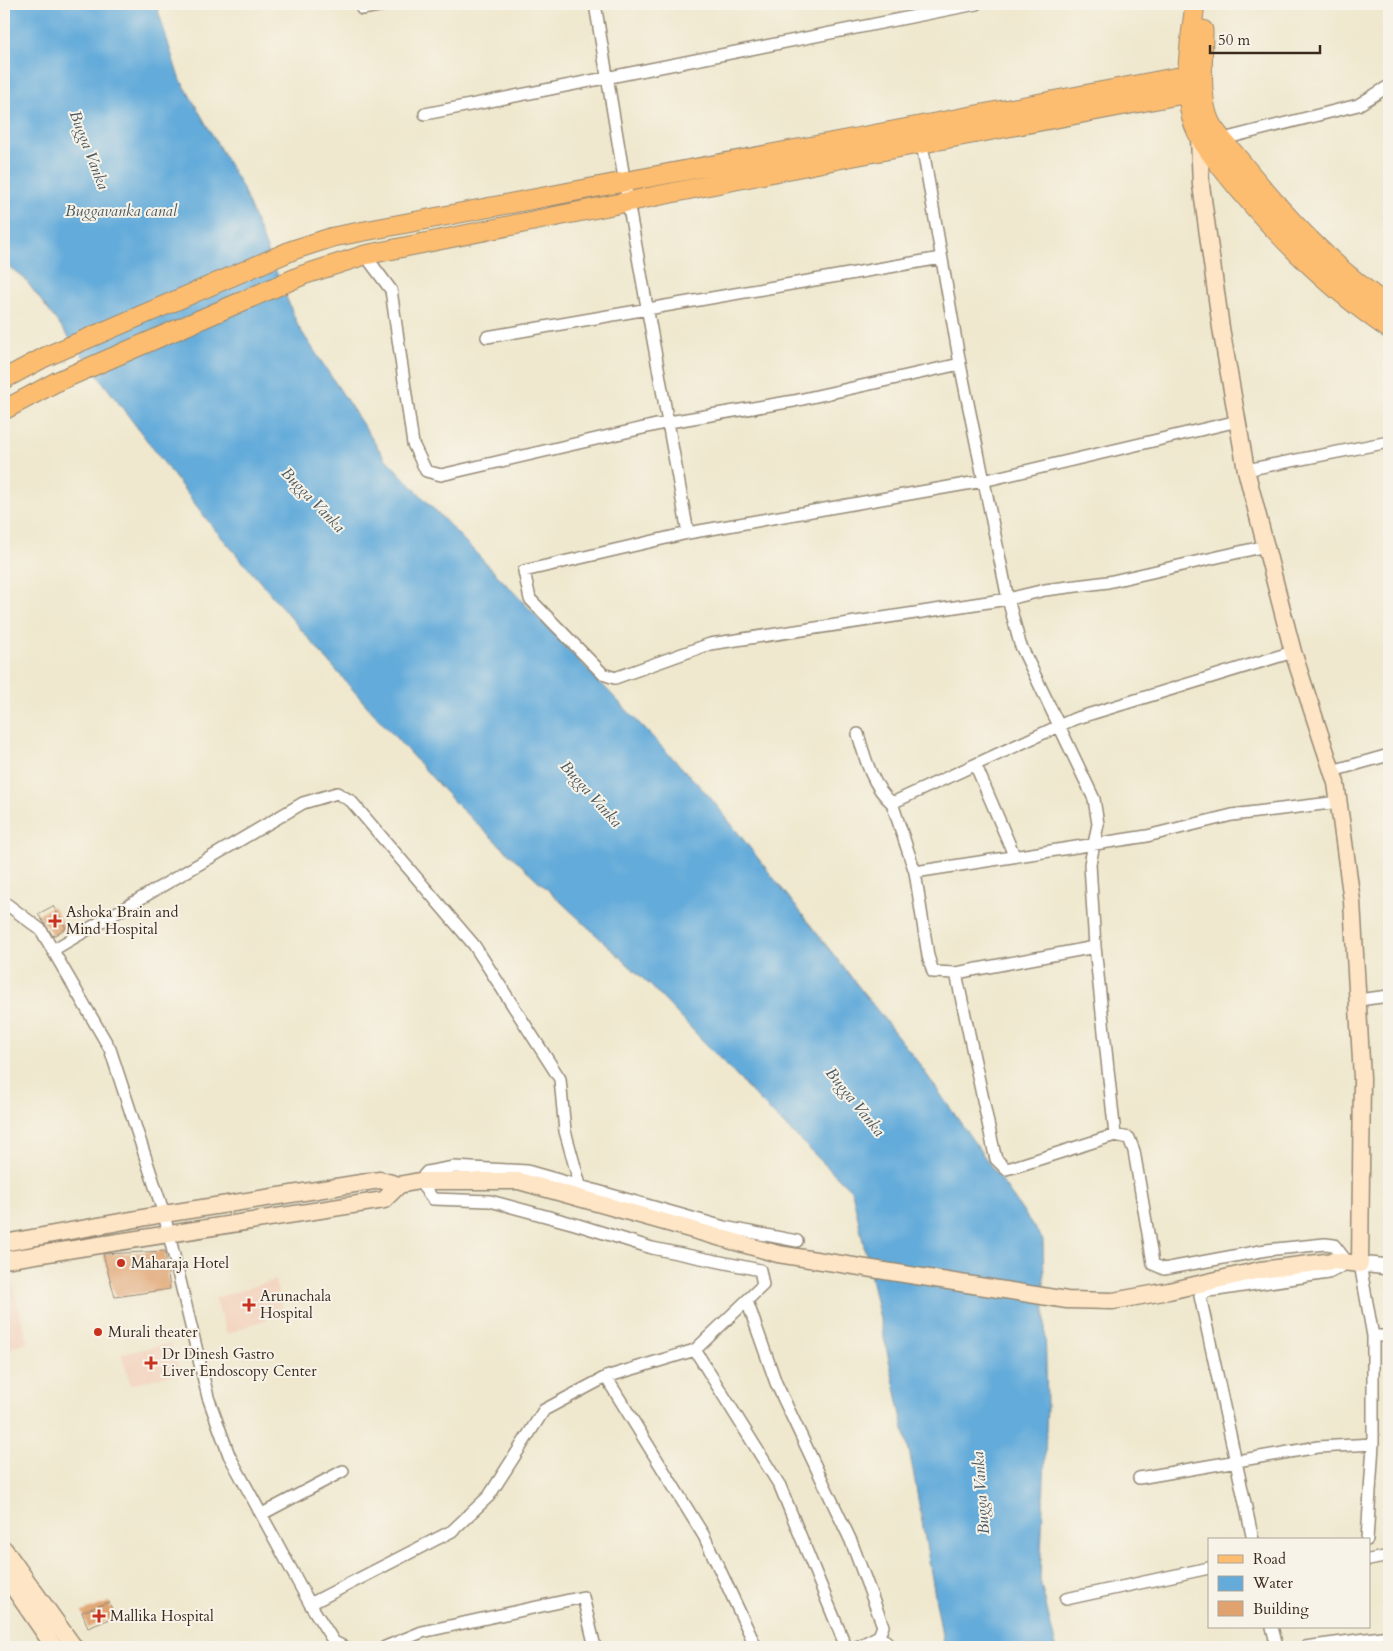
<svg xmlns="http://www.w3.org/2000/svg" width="1393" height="1651" font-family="Cardo,serif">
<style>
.built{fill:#f3d4bf}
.water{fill:#64abda;stroke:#506a7c}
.building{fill:#e0a36f}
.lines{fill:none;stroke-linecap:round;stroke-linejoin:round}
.minor-casing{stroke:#958976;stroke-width:14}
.tertiary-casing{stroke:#958976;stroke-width:18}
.secondary-casing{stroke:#958976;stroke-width:19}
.primary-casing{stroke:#958976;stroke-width:21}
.minor{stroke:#fff;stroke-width:11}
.tertiary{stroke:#fff;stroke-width:15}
.secondary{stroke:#fee5c5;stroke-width:16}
.primary{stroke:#fcbd6f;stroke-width:19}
.poi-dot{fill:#c8321e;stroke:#f7f3e8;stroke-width:2}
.labels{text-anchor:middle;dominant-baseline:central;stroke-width:4;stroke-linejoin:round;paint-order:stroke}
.poi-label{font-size:15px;fill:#3b2a1e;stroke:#f7f3e8;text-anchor:start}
.water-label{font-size:16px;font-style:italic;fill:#495760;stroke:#f7f3e8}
</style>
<rect width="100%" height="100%" fill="#f7f3e8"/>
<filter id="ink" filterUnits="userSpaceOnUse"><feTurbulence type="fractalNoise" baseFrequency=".02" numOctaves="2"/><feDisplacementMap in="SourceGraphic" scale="10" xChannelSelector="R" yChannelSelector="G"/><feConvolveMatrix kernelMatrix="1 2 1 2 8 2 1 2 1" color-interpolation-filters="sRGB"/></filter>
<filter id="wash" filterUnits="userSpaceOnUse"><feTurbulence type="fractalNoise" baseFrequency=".0096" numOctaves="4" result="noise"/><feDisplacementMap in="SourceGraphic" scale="20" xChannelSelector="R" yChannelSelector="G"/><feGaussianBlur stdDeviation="1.12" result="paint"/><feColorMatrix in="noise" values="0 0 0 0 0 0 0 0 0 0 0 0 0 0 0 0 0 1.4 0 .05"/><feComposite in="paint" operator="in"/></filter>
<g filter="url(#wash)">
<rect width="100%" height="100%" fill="#efe8ce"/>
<!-- built -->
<path class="built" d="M11 1278 28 1342 4 1350V1280Z
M275 1280 283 1313 227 1334 215 1298Z
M171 1343 180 1372 131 1385 121 1354Z"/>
<!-- water -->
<path class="water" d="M4 4H156L178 75 242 187 298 326 384 457 710 797 917 1061 1043 1240 1047 1405 1040 1580 1056 1647H944L913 1470 852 1191 762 1103 651 986 458 806 366 705 211 525 24 278 4 263Z"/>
<g id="blocks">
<!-- building -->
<path class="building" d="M53 906 66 928 53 936 38 914Z
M165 1251 170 1289 115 1297 103 1254Z
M109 1602 115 1617 88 1628 82 1612Z"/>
</g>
</g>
<g filter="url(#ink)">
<use href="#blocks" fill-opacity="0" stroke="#958976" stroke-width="1"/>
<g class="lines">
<!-- minor casing -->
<g class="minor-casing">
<path id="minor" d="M595 4 628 202 688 533
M362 9 389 4
M425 114 976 4
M1223 139 1358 105 1389 86
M922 144 960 364 1008 599 1020 644 1094 799 1098 824 1090 864 1095 947 1115 1135
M365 255 391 290 413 444 426 471 441 475 669 422 794 401 960 364
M487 337 941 258
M1238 421 983 481 688 533 524 571 530 599 603 674 615 678 710 644 1008 599 1045 590 1108 582 1266 546
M1246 470 1389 442
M858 734C865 758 872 786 892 803L915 872 928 956 933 972 956 973 1095 947
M976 766 1014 855
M1332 771 1389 755
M892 803 1074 719 1293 652
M915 872 1147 836 1232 815 1339 802
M4 902 41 930 110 1049 164 1214 208 1397 229 1455 310 1604 334 1642 344 1647
M53 950 303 803 337 793 351 801 474 945 560 1079 565 1131 580 1185
M956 973 994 1151 996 1159 1006 1169 1014 1167 1115 1135 1129 1138 1134 1151 1152 1257 1153 1264 1164 1269 1266 1250 1325 1244 1334 1245 1348 1263 1328 1273 1217 1290 1207 1291 1200 1296 1253 1540
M1358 1000 1389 996
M1360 1264 1373 1336V1444L1367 1540
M747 1301 776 1383 851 1541 883 1626 879 1636
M1373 1336H1389
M695 1350 780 1486 846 1647
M606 1377 704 1536 756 1647
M1139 1478 1318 1447 1373 1444
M262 1514 343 1471
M1369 1560 1389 1556
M1066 1599 1209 1568
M310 1604 452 1531 489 1496 544 1410 606 1377 695 1350 763 1285 760 1270 652 1248 575 1224 490 1201 433 1199 419 1181 427 1172 454 1167 527 1171 724 1227 797 1241
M1272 1627 1277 1647
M385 1647 422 1632 583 1597 595 1647
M857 1647 879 1636 887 1642 888 1647
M1305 1647 1389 1636"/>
</g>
<!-- tertiary casing -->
<g class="tertiary-casing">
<path id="tertiary" d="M1360 1264 1389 1267"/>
</g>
<!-- secondary casing -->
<g class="secondary-casing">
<path id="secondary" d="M4 1243 164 1214 380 1180 399 1185 419 1181H519L778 1254 1067 1300 1113 1301 1169 1291 1260 1270 1334 1261 1360 1264 1362 1078 1352 901 1336 783 1293 652 1246 470 1221 328 1201 185 1199 138
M4 1260 384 1200 399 1185
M4 1549 74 1647
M4 1574 54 1647"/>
</g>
<!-- primary casing -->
<g class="primary-casing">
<path id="primary" d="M1195 4C1191 37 1184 76 1190 110 1194 135 1210 153 1225 172 1272 231 1327 287 1389 329
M1203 30C1203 56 1199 102 1211 124 1218 136 1229 147 1237 157 1281 212 1331 267 1389 306
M4 379 45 357 293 250 333 237 1189 75
M4 410 56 382 303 275 365 255 849 157 1189 93"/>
</g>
<!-- minor -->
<use href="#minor" class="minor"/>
<!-- tertiary -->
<use href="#tertiary" class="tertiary"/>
<!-- secondary -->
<use href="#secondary" class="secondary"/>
<!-- primary -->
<use href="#primary" class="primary"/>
</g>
</g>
<!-- markers -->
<g class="poi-dot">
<path d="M52.5 913.5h5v5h5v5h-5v5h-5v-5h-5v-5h5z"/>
<circle cx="121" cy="1263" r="5"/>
<path d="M246.5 1297.5h5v5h5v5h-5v5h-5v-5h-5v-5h5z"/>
<circle cx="98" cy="1332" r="5"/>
<path d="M148.5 1355.5h5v5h5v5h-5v5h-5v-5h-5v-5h5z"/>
<path d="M96.5 1608.5h5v5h5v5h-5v5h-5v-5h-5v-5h5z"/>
</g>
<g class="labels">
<!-- poi labels -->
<g class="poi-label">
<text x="66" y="912">Ashoka Brain and<tspan x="66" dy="17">Mind Hospital</tspan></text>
<text x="131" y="1263">Maharaja Hotel</text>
<text x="260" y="1296">Arunachala<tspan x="260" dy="17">Hospital</tspan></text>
<text x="108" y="1332">Murali theater</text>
<text x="162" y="1354">Dr Dinesh Gastro<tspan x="162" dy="17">Liver Endoscopy Center</tspan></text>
<text x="110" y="1616">Mallika Hospital</text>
</g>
<!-- water labels -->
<g class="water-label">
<text transform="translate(89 150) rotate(69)">Bugga Vanka</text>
<text x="121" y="211">Buggavanka canal</text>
<text transform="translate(313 500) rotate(46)">Bugga Vanka</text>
<text transform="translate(591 794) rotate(48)">Bugga Vanka</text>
<text transform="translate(855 1102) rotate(51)">Bugga Vanka</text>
<text transform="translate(981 1493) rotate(-94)">Bugga Vanka</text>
</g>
</g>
<!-- margin -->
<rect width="1393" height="1651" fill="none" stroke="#f7f3e8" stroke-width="20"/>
<!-- legend -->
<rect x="1208" y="1538" width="162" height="90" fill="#f7f3e8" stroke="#aca397"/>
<rect x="1218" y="1555" width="25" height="8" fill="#fcbd6f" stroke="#aca397"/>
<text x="1253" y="1564" font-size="15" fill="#3b2a1e">Road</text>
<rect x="1218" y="1576" width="25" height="15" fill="#64abda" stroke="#aca397"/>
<text x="1253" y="1588" font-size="15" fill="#3b2a1e">Water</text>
<rect x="1218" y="1601" width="25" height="15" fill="#e0a36f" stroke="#aca397"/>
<text x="1253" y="1614" font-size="15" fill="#3b2a1e">Building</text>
<!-- scale -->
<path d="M1210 45v8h110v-8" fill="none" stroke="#3b2a1e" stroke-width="2.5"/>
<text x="1218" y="45" font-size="15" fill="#3b2a1e" stroke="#f7f3e8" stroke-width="4" paint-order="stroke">50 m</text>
</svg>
